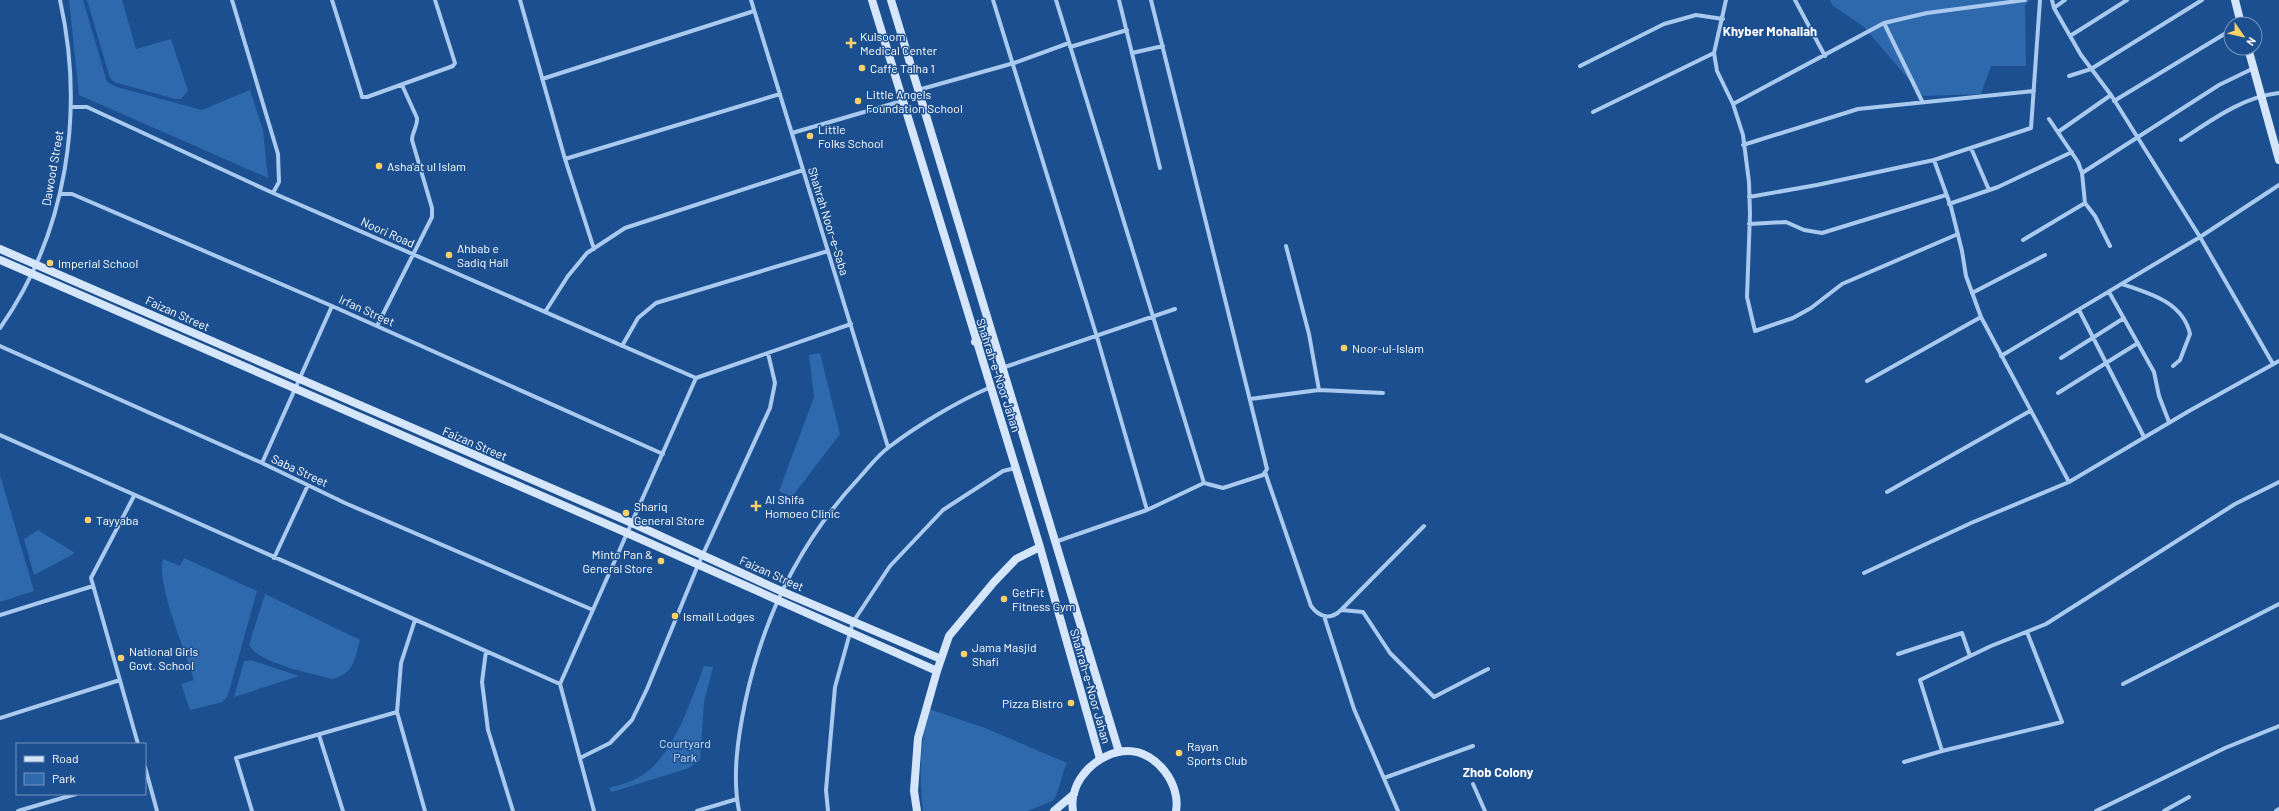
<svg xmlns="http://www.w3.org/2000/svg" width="2279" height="811" font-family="Barlow,sans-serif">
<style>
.green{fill:#2e69ad}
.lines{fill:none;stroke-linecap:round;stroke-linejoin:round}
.street{stroke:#a9c9ee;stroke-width:4}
.secondary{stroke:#d6e6fa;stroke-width:8}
.poi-dot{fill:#ffd166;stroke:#1b4f8f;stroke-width:1.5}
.labels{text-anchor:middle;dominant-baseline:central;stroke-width:3;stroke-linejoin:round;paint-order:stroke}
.poi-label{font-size:12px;fill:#fff;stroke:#1b4f8f;text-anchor:start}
.street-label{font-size:12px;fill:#fff;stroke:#1b4f8f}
.park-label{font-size:12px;fill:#cfe3fa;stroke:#1b4f8f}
.neighbourhood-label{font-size:13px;font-weight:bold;fill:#fff;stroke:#1b4f8f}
</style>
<rect width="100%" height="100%" fill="#1b4f8f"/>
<!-- green -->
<path class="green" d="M69 0H83L107 82 117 87 202 110 250 90 263 130 268 178 79 95Z
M87 0H122L136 49 171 39 188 91 181 99H175L114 82 110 78Z
M1830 0H2030L2025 5 2026 66H1991L1981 94 1923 96 1864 27 1832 5Z
M820 353 840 434 792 497 779 491 814 397 809 355Z
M0 475 34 591 0 602Z
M38 530 75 553 34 575 24 539Z
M184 558 257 591 228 695 223 702 190 710 181 684 194 680C186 652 156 585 163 559L180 566Z
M265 594 360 640C354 660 355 673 332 679 311 673 260 664 249 645Z
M251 660 299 676 234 697 244 661Z
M704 666 713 667 704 702 700 760 689 768 612 792 609 788C620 785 631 782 641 776 674 756 691 700 704 666Z
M929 709 985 728 1067 763C1061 776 1060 788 1054 800L1028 811H923C919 776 920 743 929 709Z"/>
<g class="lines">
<!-- street -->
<path class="street" d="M232 0 278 154 279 182 273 193
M332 0 361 93 362 97H367L453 66 455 63 435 0
M520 0 565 159 594 249
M751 0 888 447
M993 0 1097 337 1147 510
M1056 0 1204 483
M1119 0 1160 168
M1726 0 1714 53 1717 71 1733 104 1743 135 1749 182 1750 214 1747 297 1755 331 1793 318 1811 308 1842 284 1958 234
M1795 0 1825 56
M2052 0 2054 8 2081 55 2111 95 2200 237 2273 364
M2054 8 2065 0
M1884 23 1922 101
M2070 36 2127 0
M1070 47 1127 30
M1132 53 1163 46
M1580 66 1664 24 1696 15 1723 19
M2069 76 2091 69 2202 0
M542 79 754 11
M918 90 1014 63 1069 43
M2114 101 2231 30
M1733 104 1884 23 1927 13 2025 0
M71 107H87L273 193 696 378
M1593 112 1714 53
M2049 119 2078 162 2082 173 2085 203 2095 216 2110 246
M2058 132 2111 95
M792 133 902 101
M2181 140C2212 120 2242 97 2279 93
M1743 145 1858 109 2034 91
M1971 148 1989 190
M565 159 780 94
M1934 160 1951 207 1962 251 1966 276 1981 317 2069 482
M2082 173 2219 85 2254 68
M60 194H72L332 306 663 454
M1749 197 1817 185 1934 160 2031 128 2040 0
M1949 204 1998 187 2072 152
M1749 224 1786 222 1804 230 1822 233 1946 195
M2023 240 2085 203
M1286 246 1309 334 1319 390
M2122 284C2149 293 2183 302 2190 334L2180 360 2173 366
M2109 292 2154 372 2159 396 2169 422
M1972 293 2045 255
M2079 310 2144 437
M545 312 568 276 587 253 625 228 803 170
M377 326 432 217V208L412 140C412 132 418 126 417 118L402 85
M0 328C67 233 85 112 60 0
M0 346 262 463 345 503 593 610
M622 346 638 318 656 303 828 251
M2001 356 2200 237 2279 185
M2061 358 2124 318
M1002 368 1175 309
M1867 381 1981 317
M2058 393 2138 343
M1250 399 1319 390 1383 393
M0 435 560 684
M262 463 332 306
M1265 472 1311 606C1320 618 1331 620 1341 610L1424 526
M1887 492 2030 411
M134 496 91 578 138 744
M1055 542 1147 510 1204 483 1223 488 1263 475 1267 469 1151 0
M274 558 308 485
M1864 573 1971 523 2069 482 2189 411 2279 361
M1341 610 1363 612 1390 653 1434 697 1488 669
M0 615 93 586
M1324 616 1354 709 1398 811
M415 620 401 663 397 712 425 811
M486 651 482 682 488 730 513 811
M1898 654 1962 633 1970 656
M2123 684 2279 604
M0 718 120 680
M319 735 343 811
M1942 751 1920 680 1991 646 2046 624 2235 504 2279 482
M580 758 610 743 632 720 647 689 698 565 770 408 775 383 768 353
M1904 762 1942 751 2062 722 2027 632
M145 767 157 811
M1384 778 1473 746
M1473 784 1485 811
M18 811 76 794
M252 811 236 758 397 712
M594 811 560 684 696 378 851 324
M697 811 737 799
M739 811C732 776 738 737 745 703 763 617 800 541 860 477 869 467 878 455 889 447 918 425 958 401 991 387
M828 811 826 790 835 687 853 622 890 566 943 510 1003 471 1015 468
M2096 811 2225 748 2279 726
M2164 811 2189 797
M2276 811 2279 809"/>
<!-- secondary -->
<path class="secondary" d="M872 0 1040 547 1100 759
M891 0 1119 752
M2235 0 2241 24
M2248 48 2279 160
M0 249 632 523 781 591 941 659
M0 260 627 533 937 671
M975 342 992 336
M917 811 914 791 918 738 937 671 949 636 994 582 1016 559 1040 547
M1054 811 1074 794
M1073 811C1068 780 1099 751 1128 751 1157 751 1181 785 1176 811"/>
</g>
<!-- markers -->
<g class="poi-dot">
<path d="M849 37h4v4h4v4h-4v4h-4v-4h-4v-4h4z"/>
<circle cx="862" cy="68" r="4"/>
<circle cx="858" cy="101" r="4"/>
<circle cx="810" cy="136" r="4"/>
<circle cx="379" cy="166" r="4"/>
<circle cx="449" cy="255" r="4"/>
<circle cx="50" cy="263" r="4"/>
<circle cx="1344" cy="348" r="4"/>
<path d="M754 500h4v4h4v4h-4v4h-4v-4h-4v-4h4z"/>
<circle cx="626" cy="513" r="4"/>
<circle cx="88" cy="520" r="4"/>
<circle cx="661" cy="561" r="4"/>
<circle cx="1004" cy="599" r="4"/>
<circle cx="675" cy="616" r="4"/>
<circle cx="964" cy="654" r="4"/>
<circle cx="121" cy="658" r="4"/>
<circle cx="1071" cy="703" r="4"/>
<circle cx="1179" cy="753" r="4"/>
</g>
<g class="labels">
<!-- poi labels -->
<g class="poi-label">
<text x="860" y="36">Kulsoom<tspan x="860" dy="14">Medical Center</tspan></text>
<text x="870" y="68">Caffe Talha 1</text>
<text x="866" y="94">Little Angels<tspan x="866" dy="14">Foundation School</tspan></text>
<text x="818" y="129">Little<tspan x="818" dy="14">Folks School</tspan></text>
<text x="387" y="166">Asha'at ul Islam</text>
<text x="457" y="248">Ahbab e<tspan x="457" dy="14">Sadiq Hall</tspan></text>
<text x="58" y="263">Imperial School</text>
<text x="1352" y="348">Noor-ul-Islam</text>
<text x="765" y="499">Al Shifa<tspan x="765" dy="14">Homoeo Clinic</tspan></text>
<text x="634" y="506">Shariq<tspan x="634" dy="14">General Store</tspan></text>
<text x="96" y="520">Tayyaba</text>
<text x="653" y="554" text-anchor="end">Minto Pan &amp;<tspan x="653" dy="14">General Store</tspan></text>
<text x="1012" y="592">GetFit<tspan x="1012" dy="14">Fitness Gym</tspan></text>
<text x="683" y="616">Ismail Lodges</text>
<text x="972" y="647">Jama Masjid<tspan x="972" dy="14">Shafi</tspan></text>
<text x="129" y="651">National Girls<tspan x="129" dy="14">Govt. School</tspan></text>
<text x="1063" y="703" text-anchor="end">Pizza Bistro</text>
<text x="1187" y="746">Rayan<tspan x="1187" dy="14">Sports Club</tspan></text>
</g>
<!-- street labels -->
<g class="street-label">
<text transform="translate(52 168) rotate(-80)">Dawood Street</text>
<text transform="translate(829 221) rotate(73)">Shahrah Noor-e-Saba</text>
<text transform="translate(388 232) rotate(24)">Noori Road</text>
<text transform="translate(367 310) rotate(24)">Irfan Street</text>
<text transform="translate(178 313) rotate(24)">Faizan Street</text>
<text transform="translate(999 375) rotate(72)">Shahrah-e-Noor Jahan</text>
<text transform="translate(475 443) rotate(23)">Faizan Street</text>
<text transform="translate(300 470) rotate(25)">Saba Street</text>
<text transform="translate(772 573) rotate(24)">Faizan Street</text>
<text transform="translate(1091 686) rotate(74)">Shahrah-e-Noor Jahan</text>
</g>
<!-- park labels -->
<g class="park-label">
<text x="685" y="743">Courtyard<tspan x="685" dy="14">Park</tspan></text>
</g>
<!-- neighbourhood labels -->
<g class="neighbourhood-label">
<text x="1770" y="31">Khyber Mohallah</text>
<text x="1498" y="772">Zhob Colony</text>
</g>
</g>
<!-- legend -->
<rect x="16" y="743" width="130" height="52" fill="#1b4f8f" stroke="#7695bc"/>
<rect x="24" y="756" width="20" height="6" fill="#d6e6fa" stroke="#7695bc"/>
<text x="52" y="763" font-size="12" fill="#ffffff">Road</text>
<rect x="24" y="773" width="20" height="12" fill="#2e69ad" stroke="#7695bc"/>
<text x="52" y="783" font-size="12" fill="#ffffff">Park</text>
<!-- north arrow -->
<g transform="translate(2243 36) rotate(124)"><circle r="19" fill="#1b4f8f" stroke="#7695bc"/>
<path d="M0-3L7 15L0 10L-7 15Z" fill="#ffd166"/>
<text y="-6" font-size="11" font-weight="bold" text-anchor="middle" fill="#ffffff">N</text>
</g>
</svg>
